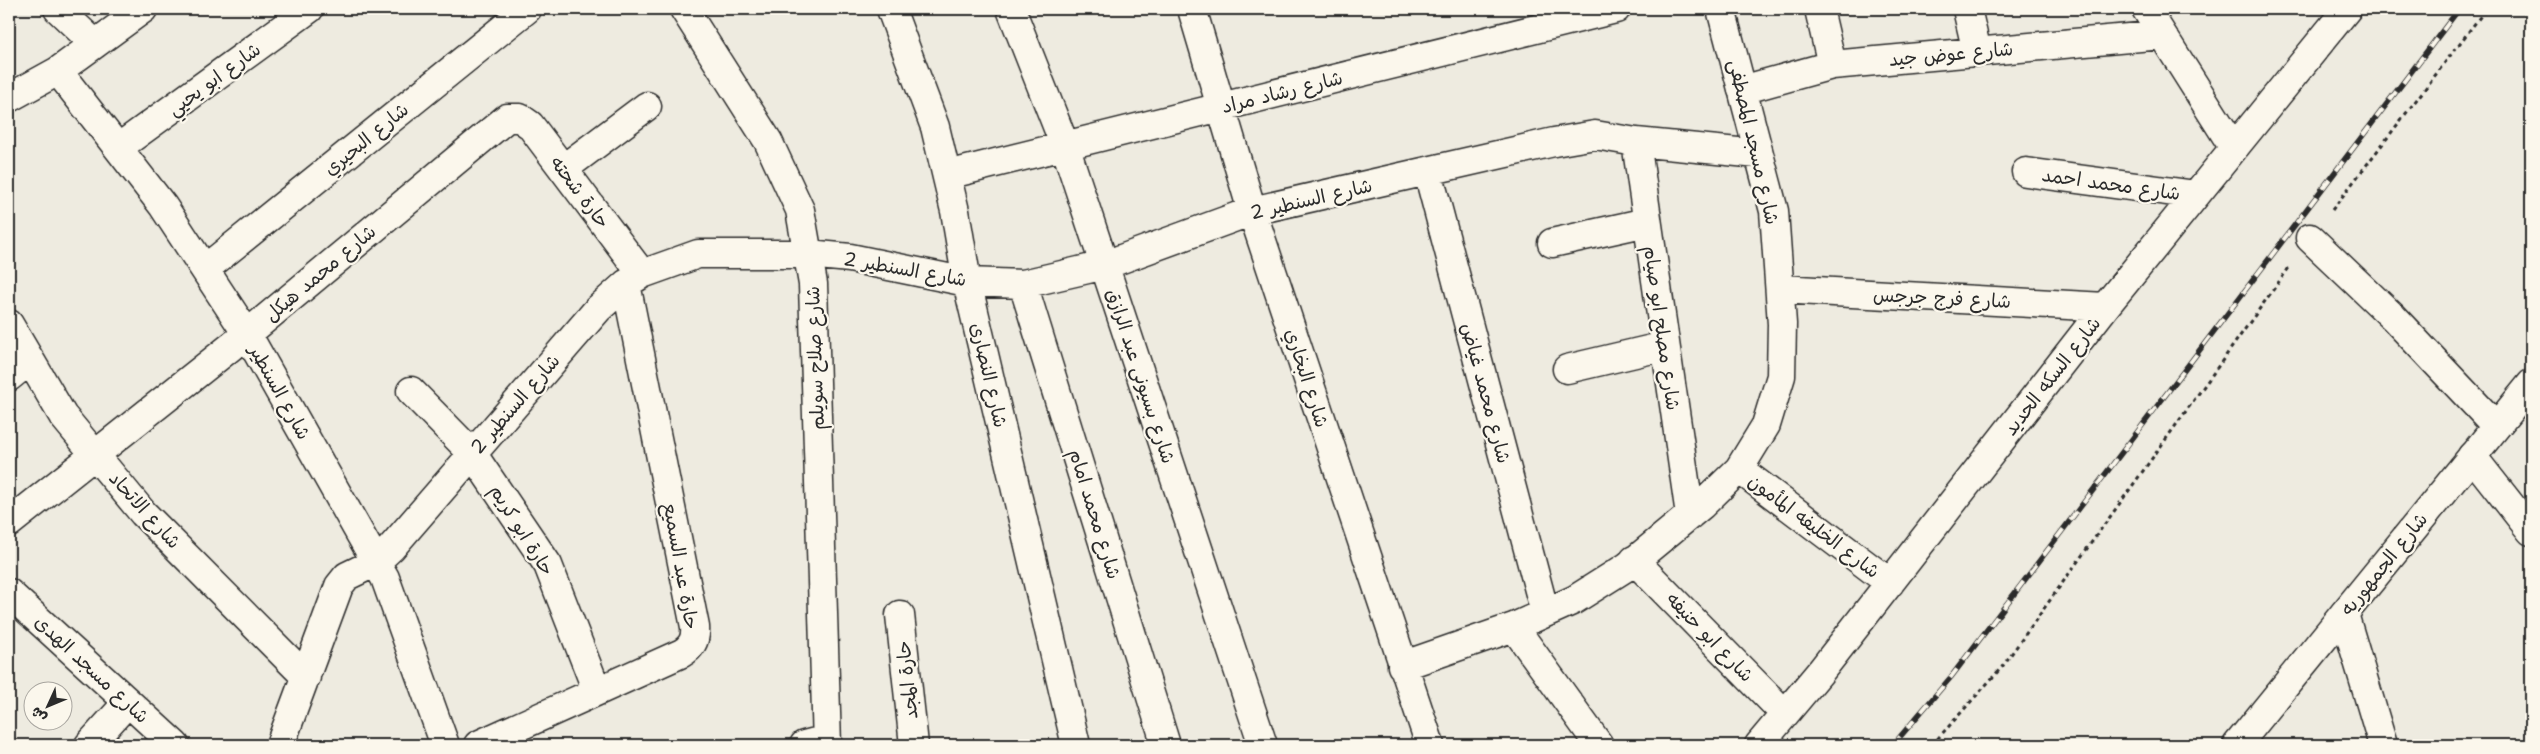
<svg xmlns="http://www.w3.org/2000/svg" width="2540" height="754" font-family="'Shantell Sans','Playpen Sans Arabic',sans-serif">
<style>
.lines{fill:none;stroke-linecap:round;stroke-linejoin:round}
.minor-casing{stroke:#2b2b2b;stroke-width:31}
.secondary-casing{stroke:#2b2b2b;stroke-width:31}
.path{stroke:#2b2b2b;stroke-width:3;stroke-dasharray:4 4;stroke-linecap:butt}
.minor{stroke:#fbf7ec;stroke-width:28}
.secondary{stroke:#fbf7ec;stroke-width:28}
.rail-casing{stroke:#2b2b2b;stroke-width:5.5}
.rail{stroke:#fbf7ec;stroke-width:4;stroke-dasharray:11;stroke-linecap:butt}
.labels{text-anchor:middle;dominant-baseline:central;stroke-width:4.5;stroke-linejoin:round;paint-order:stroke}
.street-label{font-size:19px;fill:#2b2b2b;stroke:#fbf7ec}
</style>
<rect width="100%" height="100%" fill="#eeebe0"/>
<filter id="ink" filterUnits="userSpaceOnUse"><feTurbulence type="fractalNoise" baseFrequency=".02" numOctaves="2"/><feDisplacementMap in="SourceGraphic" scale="10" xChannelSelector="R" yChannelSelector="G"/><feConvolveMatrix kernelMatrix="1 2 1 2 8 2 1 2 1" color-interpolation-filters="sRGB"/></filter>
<g filter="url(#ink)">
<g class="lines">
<!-- minor casing -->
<g class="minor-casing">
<path id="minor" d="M58 9 95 44
M684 9 768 141 800 210 813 284 827 745
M891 9 935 127 955 211 967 282 1076 745
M1011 9 1065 146 1263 745
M1192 9 1252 211 1430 745
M1819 9 1832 65
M1967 9 1977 52
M2146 9 2234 148
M58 71 163 206 247 334 385 578 445 745
M1742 90 1832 65 2162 35
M9 98 58 71 143 9
M1636 142 1690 515
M118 148 309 9
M563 169 647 106
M1428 172 1545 613
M2026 172 2196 195
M947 175 1616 9
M2310 238 2393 317 2496 426
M1552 243 1647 222
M205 269 527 9
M1023 284 1166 745
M1780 289 2105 307
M9 324 63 416 143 513 306 677
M1567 369 1665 346
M9 377 30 360
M411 391 472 453 548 565 597 691
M2472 456 2531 531
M1739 469 1890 583
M9 523 247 334 507 118H520L530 125 642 274
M1634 560 1785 714
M9 593 175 745
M2344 614 2383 745
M900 615 914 745
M1514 627 1599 745
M1402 666 1514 627 1574 600 1628 566 1702 505 1739 469 1766 425 1781 376 1782 324 1774 211 1721 9
M89 745 128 702
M280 745 339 586 347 576 376 562 391 548 598 309 626 284 642 274 698 254H808L850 258 967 282 1023 284 1105 265 1252 211 1554 142 1595 135 1636 142 1758 154
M478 745 682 653C692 647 696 639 695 627L626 284
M804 745 827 739
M1759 745 1821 671 2105 307 2347 9"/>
</g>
<!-- secondary casing -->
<g class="secondary-casing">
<path id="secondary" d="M2237 745 2531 384"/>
</g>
<!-- path -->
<path class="path" d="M2332 210 2486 9
M1932 745 2002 667 2291 265"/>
<!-- minor -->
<use href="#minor" class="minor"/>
<!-- secondary -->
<use href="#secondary" class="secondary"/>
<!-- rail casing -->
<g class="rail-casing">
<path id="rail" d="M1893 745 1951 677 2459 9"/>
</g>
<!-- rail -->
<use href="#rail" class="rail"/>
</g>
</g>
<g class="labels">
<!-- street labels -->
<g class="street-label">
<text transform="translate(1951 54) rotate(-5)">شارع عوض جيد</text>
<text transform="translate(214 79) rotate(-36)">شارع ابو يحيي</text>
<text transform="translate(1282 92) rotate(-14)">شارع رشاد مراد</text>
<text transform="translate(366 139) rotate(-39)">شارع البحيري</text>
<text transform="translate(1754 142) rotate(77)">شارع مسجد المصطفى</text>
<text transform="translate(2111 184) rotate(8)">شارع محمد احمد</text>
<text transform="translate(580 192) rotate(53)">حارة شحته</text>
<text transform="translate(1311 199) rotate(-13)">شارع السنطير 2</text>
<text transform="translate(905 269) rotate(10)">شارع السنطير 2</text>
<text transform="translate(320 273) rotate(-40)">شارع محمد هيكل</text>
<text transform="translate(1942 298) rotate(3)">شارع فرج جرجس</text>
<text transform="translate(1662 328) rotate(82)">شارع مصلح ابو صيام</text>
<text transform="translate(815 358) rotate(-92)">شارع صلاح سويلم</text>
<text transform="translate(989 375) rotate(77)">شارع النصارى</text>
<text transform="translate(1141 376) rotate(72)">شارع بسيونى عبد الرازق</text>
<text transform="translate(2052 376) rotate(-52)">شارع السكه الحديد</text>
<text transform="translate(1307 378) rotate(72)">شارع البخاري</text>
<text transform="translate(280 392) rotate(61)">شارع السنطير</text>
<text transform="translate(1486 393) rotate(75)">شارع محمد غياض</text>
<text transform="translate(515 404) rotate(-49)">شارع السنطير 2</text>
<text transform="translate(145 510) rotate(48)">شارع الاتحاد</text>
<text transform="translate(1095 514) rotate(73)">شارع محمد امام</text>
<text transform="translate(1814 526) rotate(37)">شارع الخليفه المأمون</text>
<text transform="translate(522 530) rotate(58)">حارة ابو كريم</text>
<text transform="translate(2384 564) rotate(-51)">شارع الجمهوريه</text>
<text transform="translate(681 566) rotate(80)">حارة عبد السميع</text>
<text transform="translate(1710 637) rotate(46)">شارع ابو حنيفه</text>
<text transform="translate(92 669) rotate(43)">شارع مسجد الهدى</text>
<text transform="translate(907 680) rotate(-96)">حارة المجد</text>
</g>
</g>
<!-- margin -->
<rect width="2540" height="754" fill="none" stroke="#fbf7ec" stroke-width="30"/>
<rect x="15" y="15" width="2510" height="724" fill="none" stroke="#2b2b2b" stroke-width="2" filter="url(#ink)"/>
<!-- north arrow -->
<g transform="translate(48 706) rotate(226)"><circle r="24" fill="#fbf7ec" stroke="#a8a59f"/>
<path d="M0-4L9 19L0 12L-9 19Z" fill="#2b2b2b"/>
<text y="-8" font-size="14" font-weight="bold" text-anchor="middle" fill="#2b2b2b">ش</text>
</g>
</svg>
